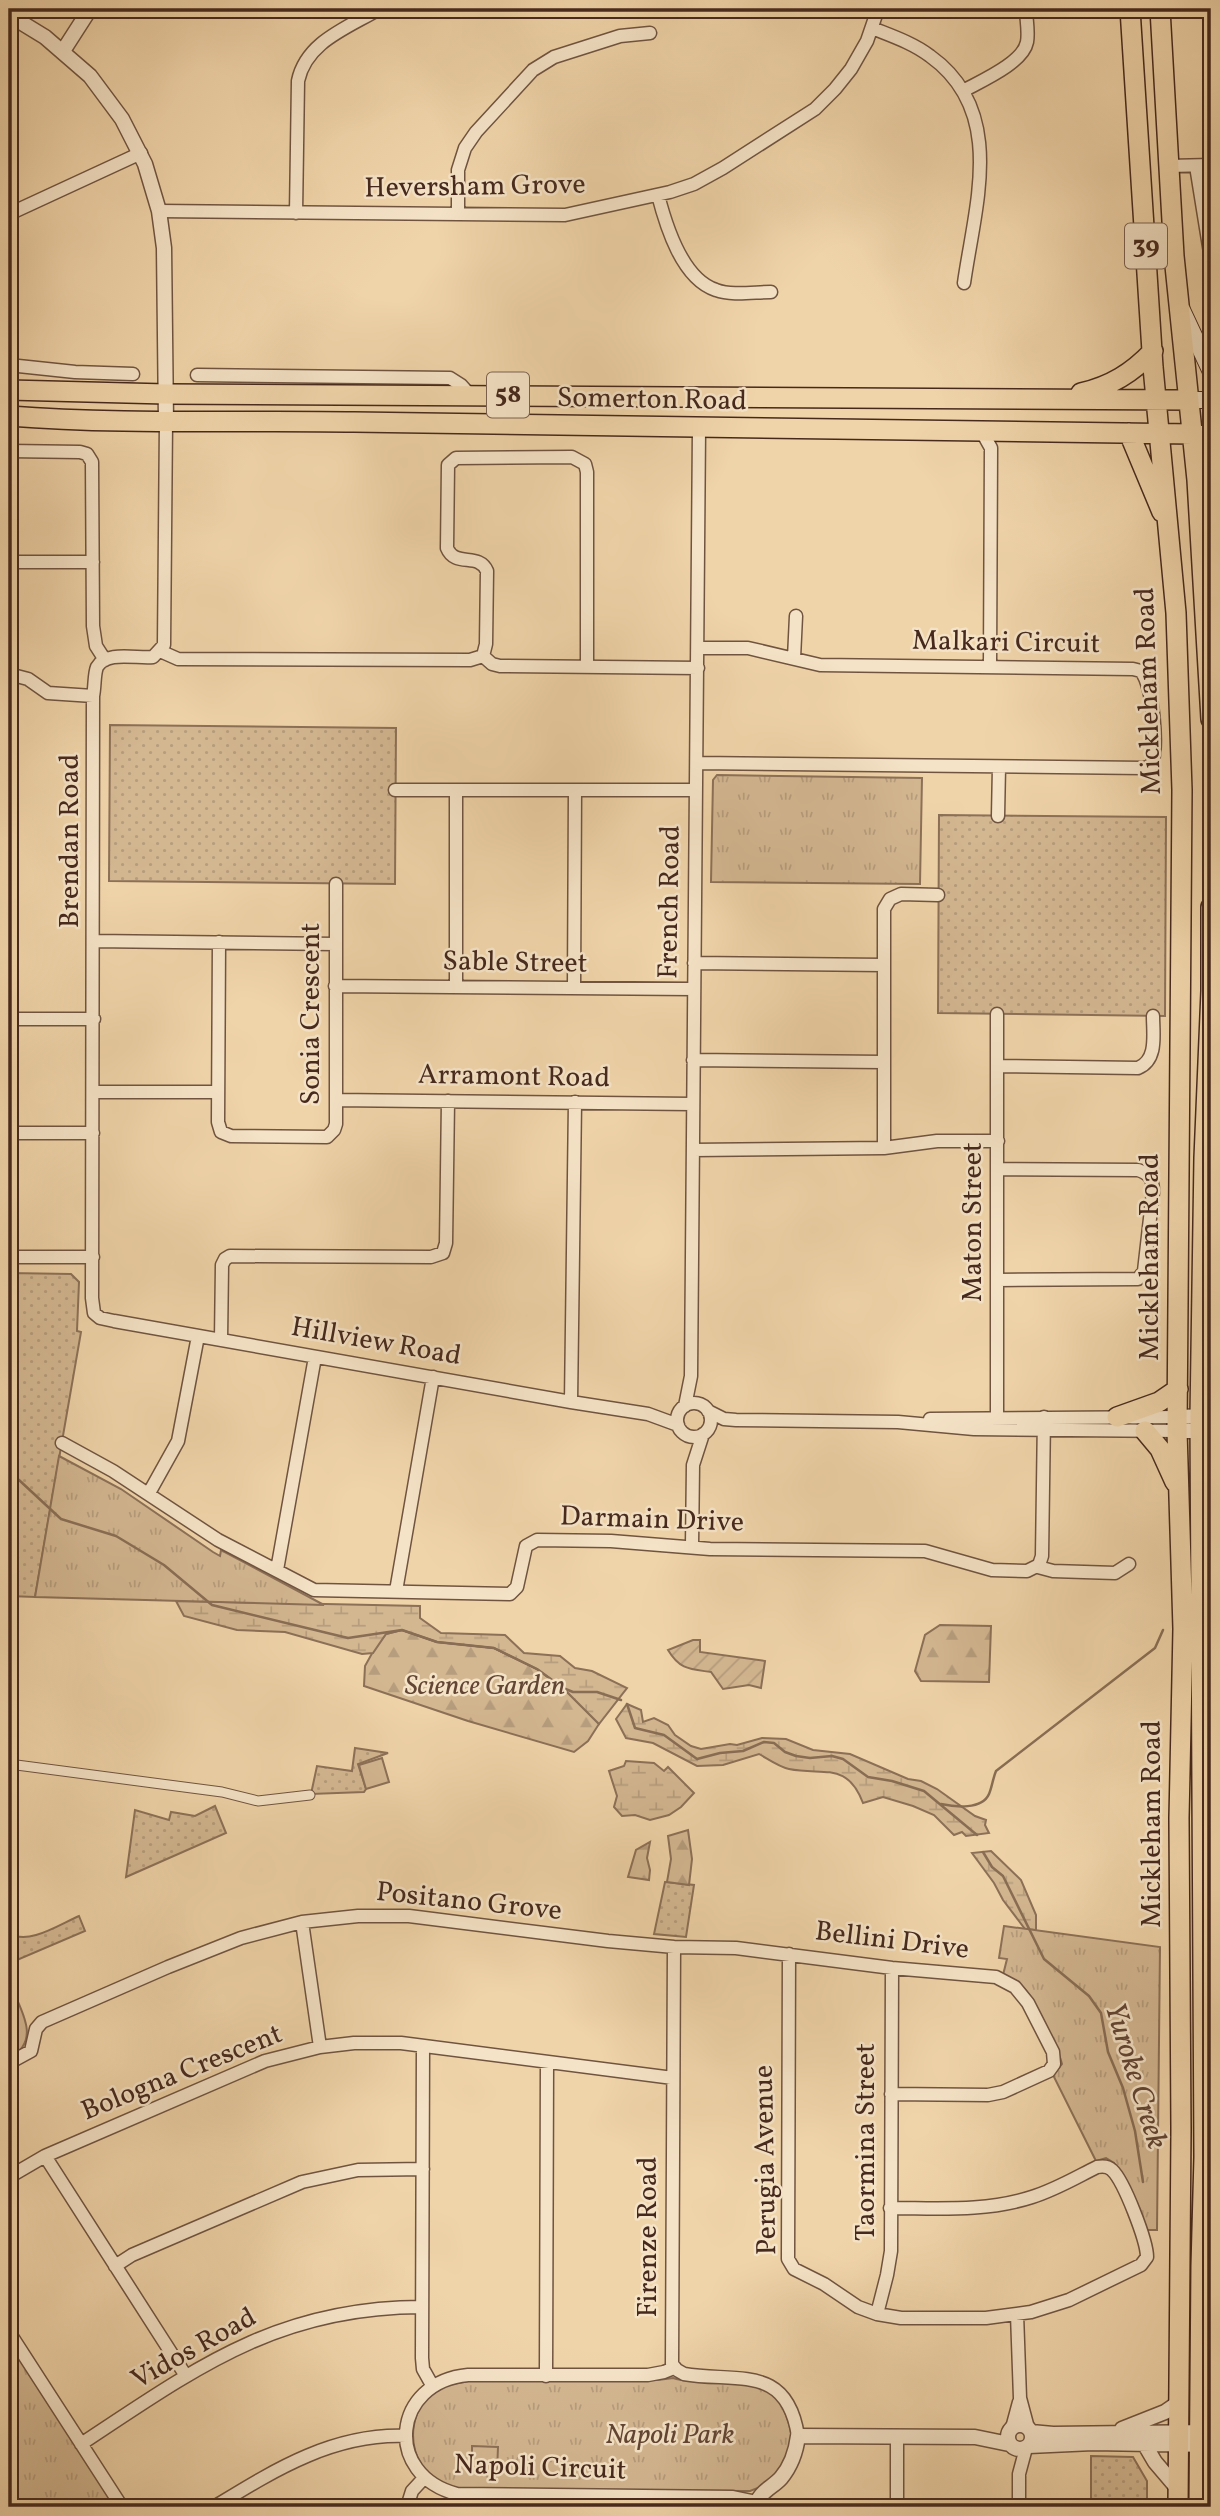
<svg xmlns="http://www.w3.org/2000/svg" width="1220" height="2516" font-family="Vollkorn,serif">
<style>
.grass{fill:url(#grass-dots);stroke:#8c7057;stroke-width:2}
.forest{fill:url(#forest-firs);stroke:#8c7057;stroke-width:2}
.wetland{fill:url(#wetland-marsh);stroke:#8c7057;stroke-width:2}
.park{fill:url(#park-tufts);stroke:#8c7057;stroke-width:2}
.garden{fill:url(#garden-furrows);stroke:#8c7057;stroke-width:2}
.pitch{fill:#d3b791;stroke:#8c7057;stroke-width:2}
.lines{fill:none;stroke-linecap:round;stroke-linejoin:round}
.stream{stroke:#896d54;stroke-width:2.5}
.pedestrian-casing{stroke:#705440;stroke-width:11}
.minor-casing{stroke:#705440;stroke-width:15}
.tertiary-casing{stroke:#705440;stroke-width:17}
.secondary-casing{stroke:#46291d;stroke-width:18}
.primary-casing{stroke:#46291d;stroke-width:22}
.pedestrian{stroke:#f5e3c7;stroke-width:9}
.minor{stroke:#f5e3c7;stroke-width:12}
.tertiary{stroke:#f5e3c7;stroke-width:14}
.secondary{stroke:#f5e3c7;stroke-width:16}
.primary{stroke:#f0d4a9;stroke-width:19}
.labels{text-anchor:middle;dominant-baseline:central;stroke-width:5;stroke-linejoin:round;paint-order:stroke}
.shield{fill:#f5e3c7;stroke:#7a6150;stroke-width:2}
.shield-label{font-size:26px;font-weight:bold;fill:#46291d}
.street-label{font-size:28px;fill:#46291d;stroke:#f5e3c7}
.park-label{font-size:28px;font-style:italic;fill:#624534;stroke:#f5e3c7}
.water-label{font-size:30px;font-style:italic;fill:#624534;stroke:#f5e3c7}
</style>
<defs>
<pattern id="grass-dots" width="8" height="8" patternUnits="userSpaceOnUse" patternTransform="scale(1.75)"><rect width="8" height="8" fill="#d3b791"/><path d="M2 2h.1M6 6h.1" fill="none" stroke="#b69d7d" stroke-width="1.8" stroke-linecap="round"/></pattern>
<pattern id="forest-firs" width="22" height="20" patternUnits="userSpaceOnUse" patternTransform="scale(1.75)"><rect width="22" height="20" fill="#d3b791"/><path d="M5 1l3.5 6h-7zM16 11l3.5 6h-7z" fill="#b69d7d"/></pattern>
<pattern id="wetland-marsh" width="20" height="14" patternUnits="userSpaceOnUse" patternTransform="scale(1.75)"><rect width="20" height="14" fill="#d3b791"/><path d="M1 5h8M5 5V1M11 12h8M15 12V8" fill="none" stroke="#b69d7d"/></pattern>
<pattern id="park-tufts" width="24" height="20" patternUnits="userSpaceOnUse" patternTransform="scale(1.75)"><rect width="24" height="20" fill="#d3b791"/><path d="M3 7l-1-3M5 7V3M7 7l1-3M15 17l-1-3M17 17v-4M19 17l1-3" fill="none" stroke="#b69d7d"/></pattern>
<pattern id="garden-furrows" width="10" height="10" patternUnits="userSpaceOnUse" patternTransform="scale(1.75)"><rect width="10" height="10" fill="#d3b791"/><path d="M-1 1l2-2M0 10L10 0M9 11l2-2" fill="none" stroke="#b69d7d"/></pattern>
</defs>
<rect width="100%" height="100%" fill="#f0d4a9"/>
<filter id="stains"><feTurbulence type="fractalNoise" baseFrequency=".00286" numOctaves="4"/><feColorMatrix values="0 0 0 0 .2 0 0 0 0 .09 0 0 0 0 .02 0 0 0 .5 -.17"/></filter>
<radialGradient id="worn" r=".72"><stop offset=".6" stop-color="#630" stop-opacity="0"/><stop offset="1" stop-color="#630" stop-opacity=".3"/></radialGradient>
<!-- grass -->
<path class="grass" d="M110 725 396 728 395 884 109 881Z
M939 815 1166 817 1165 1016 938 1013Z
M9 1273 71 1274 79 1282 77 1331 81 1332 35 1597 9 1596Z
M355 1748 388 1753 358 1764 366 1789 364 1792 311 1794 317 1766 352 1771Z
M215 1806 226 1833 126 1877 135 1810 169 1820 171 1812 195 1816Z
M665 1882 694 1885 686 1937 654 1934Z
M79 1916 85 1931 10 1963 9 1933C28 1946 60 1924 79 1916Z
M1091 2456 1133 2457 1147 2481V2507H1031H1091Z"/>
<!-- forest -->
<path class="forest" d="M940 1625 991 1626 989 1682 921 1681 915 1671 925 1635Z
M402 1630 437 1642 494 1648 537 1669 563 1688 599 1724 588 1741 574 1752 468 1721 364 1686 365 1666 375 1648 386 1634Z
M688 1830 692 1859 689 1885 667 1882 671 1859 668 1836Z
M650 1842 647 1858 650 1870 649 1880 628 1877 636 1850Z"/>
<!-- wetland -->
<path class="wetland" d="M176 1601 420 1606V1618L441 1633 505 1635 524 1653 560 1656 575 1668 592 1671 627 1688 599 1724 563 1688 537 1669 494 1648 437 1642 402 1630 386 1634 373 1653 362 1654 285 1632 237 1630 184 1616Z
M627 1704 641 1710 643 1722 654 1718 668 1725 675 1735 691 1746 701 1749 730 1744 737 1745 762 1738 786 1739 813 1750 850 1754 908 1779 921 1781 937 1789 975 1816 986 1820 985 1825 989 1833 966 1836 962 1832 954 1835 934 1815 913 1806 883 1797 863 1803C847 1761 824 1776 789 1769 779 1767 768 1759 759 1754L723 1765 697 1766 653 1743 626 1738 616 1719Z
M626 1761 654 1763 664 1771 668 1767 694 1793 681 1807 669 1815 650 1820 635 1815 622 1816 614 1807 617 1796 609 1771 624 1766Z
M991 1851 1021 1880 1036 1915V1930L1025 1929 1003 1900 994 1883 972 1853Z"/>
<!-- park -->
<path class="park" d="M717 775 922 778 920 884 711 882 713 780Z
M59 1456 121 1489 213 1552 220 1556 221 1550 324 1605 35 1597Z
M1004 1926 1160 1947 1157 2230H1147L1114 2163 1106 2158 1096 2161 1053 2075 1062 2064C1058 2048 1034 1997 1022 1986 1017 1981 1010 1978 1003 1975L1007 1959 999 1958Z
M9 1982C20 2008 43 2041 9 2058Z
M9 2340 117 2507H9Z
M673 2378C713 2390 770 2364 787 2418 791 2429 794 2444 789 2455 781 2471 767 2486 750 2491L467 2490C451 2488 438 2484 427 2472 404 2447 410 2403 441 2387 449 2384 460 2383 468 2381L658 2380Z"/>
<!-- garden -->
<path class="garden" d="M693 1640H700V1652L765 1661 761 1688 749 1685 723 1689 711 1672C690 1669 680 1670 668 1650Z"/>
<!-- pitch -->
<path class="pitch" d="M382 1758 389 1782 366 1789 359 1765Z
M472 2446 498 2447 497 2472H472Z"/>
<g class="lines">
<!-- stream -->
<path class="stream" d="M9 1476 19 1480 61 1519 116 1536 164 1565 212 1605 348 1638 402 1630 437 1642 494 1648 537 1669 563 1688 573 1692H597L621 1700
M627 1704 635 1728 664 1735 697 1759 720 1753 743 1751 764 1742 774 1743 785 1752 796 1756 810 1758 832 1756 843 1759 868 1777 892 1781 924 1791 977 1835
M941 1804C955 1807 982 1810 989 1794 992 1787 993 1778 996 1771L1155 1648 1163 1630
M983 1852 992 1867 1003 1876 1044 1959 1089 1996 1101 2013 1108 2052 1123 2088 1135 2131 1143 2182"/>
<!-- pedestrian casing -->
<g class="pedestrian-casing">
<path id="pedestrian" d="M9 1764 222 1792 258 1801 310 1795"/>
</g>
<!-- minor casing -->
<g class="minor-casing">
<path id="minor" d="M872 28C892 36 913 43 930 56 1007 111 975 205 964 283
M963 91C981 81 1023 63 1027 42 1029 31 1026 19 1026 9
M1169 166 1211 165
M1196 166 1211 259
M658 195C666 226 682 279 716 290 732 296 754 292 771 292
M159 211 565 215 670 192 694 184 723 168 815 109 835 89 851 69 867 41 878 9
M296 213 298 81C306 42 347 28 379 9
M9 214 141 153
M458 214V170L465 148 476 132 533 70 554 57 620 36 650 33
M9 365 75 372 133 374
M197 375 450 378 461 385 470 395
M166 421 164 645 153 657C138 659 106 650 97 667 94 674 95 687 93 696L92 1298 94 1313 100 1318 114 1321 571 1402 648 1414 678 1425
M982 432 991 448 990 667
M9 451 80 452 87 454 92 462 93 626 96 646 105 660
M9 562H93
M160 651 178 659 470 660 483 656
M483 656 486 644 487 571C479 552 455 568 447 548L448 465 456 458 572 457 585 464 587 472V667
M483 656 492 664 500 666 698 668
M794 658 796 616
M9 674 28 679 48 693 93 696
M697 763 1144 768 1151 766C1159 749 1153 685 1141 671L1133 669 820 665 748 648H698
M395 790H696
M998 816 999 767
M94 941 335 944
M219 942 218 1122 221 1132 231 1136 327 1137 334 1130 336 1124V884
M694 963 884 965
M335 986 694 989
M456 987V790
M574 988 575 790
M9 1019H94
M693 1060 883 1062
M997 1066 1138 1068C1158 1060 1153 1034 1153 1016
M93 1092H218
M336 1100 692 1104
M9 1133H93
M884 1148V909L890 899 901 894 938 895
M693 1150 884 1148 937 1141H998
M9 1257H93
M998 1280 1138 1279 1144 1271 1153 1192C1153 1179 1150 1174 1138 1170L998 1169
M221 1340 222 1265 225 1259 230 1256 431 1257 443 1253 446 1243 448 1101
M571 1402 575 1102
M677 1420a17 17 0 1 1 34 0a17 17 0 1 1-34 0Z
M685 1406 691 1376 699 429
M708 1411 724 1419 736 1420 898 1422 974 1429 1177 1431
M930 1419 1177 1417
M997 1429V1014
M62 1443 113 1471 218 1540 314 1590 510 1594 517 1587 526 1546 537 1540 611 1541 710 1549 925 1551 992 1570 1027 1571 1039 1565 1042 1556 1044 1417
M149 1493 178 1441 198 1336
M692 1546 693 1465 703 1434
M1038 1567 1053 1571 1115 1573 1129 1564
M277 1570 315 1357
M396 1591 433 1377
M302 1922 320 2047
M674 1947 672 2364 677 2370 684 2374C736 2383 787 2363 798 2436
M789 1954 788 2259 794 2269 824 2284 858 2307 877 2314 901 2318H986L1031 2312 1069 2300 1141 2265 1147 2257C1147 2241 1124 2181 1112 2170 1108 2166 1102 2166 1097 2167 1075 2178 1055 2190 1032 2197 986 2212 938 2208 890 2208
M423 2046 422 2358 423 2369 432 2385
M9 2063 31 2051 36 2029 42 2022 168 1967 241 1938 302 1922 358 1916H409L608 1941 674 1947 736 1948 892 1968 996 1977 1015 1987 1028 2003 1053 2052 1054 2064 1049 2071 1003 2092 988 2095 891 2094
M45 2156 186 2376
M9 2177 45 2156 265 2061 320 2047 354 2043H401L673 2078
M115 2266 132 2255 302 2182 358 2170 423 2169
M877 2314 887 2275 891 2251 892 1968
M1017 2314 1020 2398 1028 2428
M9 2332 122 2507
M674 2368 664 2372 648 2375H468C392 2382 383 2475 457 2494L733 2497 757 2502
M546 2376 547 2062
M1012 2428 1019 2402
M81 2444C196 2368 278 2307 422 2307
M214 2507C273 2471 333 2433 406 2436
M407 2507 412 2491 424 2478
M897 2507V2436
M1019 2507V2474L1026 2448"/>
</g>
<!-- tertiary casing -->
<g class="tertiary-casing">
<path id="tertiary" d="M9 15 45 37 90 76 122 119 145 164 159 211 164 248 166 421
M63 51 90 9
M1177 1417 1211 1416
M1177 1431H1211
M1008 2437a12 12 0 1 1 24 0a12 12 0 1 1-24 0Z
M1122 2429 1165 2412 1178 2403
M1031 2432 1053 2434 1211 2432
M1145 2445 1155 2462 1178 2489
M1029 2446 1093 2443 1211 2445
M756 2507C758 2492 772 2488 781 2478 791 2466 796 2452 798 2436L975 2437 1009 2444"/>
</g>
<!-- secondary casing -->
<g class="secondary-casing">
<path id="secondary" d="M1182 310 1211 372
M1189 400H1211
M1193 434H1211
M1196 467 1211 455"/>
</g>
<!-- primary casing -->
<g class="primary-casing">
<path id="primary" d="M1130 9 1153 367 1176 613 1182 790 1177 1431 1183 1629 1179 1818 1181 2130 1178 2507
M1160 9 1174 256 1197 480 1211 719
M9 390 166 394 1189 400
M1081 393C1111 386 1132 373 1153 351
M9 416C123 425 239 420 354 422 633 427 913 432 1193 434
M1129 433 1162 512
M1117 1417 1159 1402 1178 1389
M1145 1431 1160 1449 1175 1482
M1199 2507 1201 2266 1204 2157 1200 1417 1204 1158 1211 991V907"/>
</g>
<!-- pedestrian -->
<use href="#pedestrian" class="pedestrian"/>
<!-- minor -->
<use href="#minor" class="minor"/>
<!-- tertiary -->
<use href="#tertiary" class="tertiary"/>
<!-- secondary -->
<use href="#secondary" class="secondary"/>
<!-- primary -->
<use href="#primary" class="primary"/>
</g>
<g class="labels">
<!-- shield labels -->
<g class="shield">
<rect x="1125" y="223.5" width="42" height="45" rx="5"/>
<rect x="487" y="372.5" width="42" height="45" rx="5"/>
</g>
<g class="shield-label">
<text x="1146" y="246">39</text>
<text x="508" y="395">58</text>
</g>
<!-- street labels -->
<g class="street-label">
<text transform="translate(475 187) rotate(-1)">Heversham Grove</text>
<text transform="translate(652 400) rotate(1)">Somerton Road</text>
<text transform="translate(1006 643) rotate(1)">Malkari Circuit</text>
<text transform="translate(1149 691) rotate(-92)">Mickleham Road</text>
<text transform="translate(70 841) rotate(-90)">Brendan Road</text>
<text transform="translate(670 902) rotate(-89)">French Road</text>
<text transform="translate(515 963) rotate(1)">Sable Street</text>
<text transform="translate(311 1014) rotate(-90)">Sonia Crescent</text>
<text transform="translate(514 1077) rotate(1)">Arramont Road</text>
<text transform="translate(973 1222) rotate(-90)">Maton Street</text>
<text transform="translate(1150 1257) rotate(-90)">Mickleham Road</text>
<text transform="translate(376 1342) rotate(10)">Hillview Road</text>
<text transform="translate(652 1520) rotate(2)">Darmain Drive</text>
<text transform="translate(1152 1824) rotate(-90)">Mickleham Road</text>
<text transform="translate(469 1902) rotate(6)">Positano Grove</text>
<text transform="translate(892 1941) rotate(7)">Bellini Drive</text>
<text transform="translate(182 2073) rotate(-22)">Bologna Crescent</text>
<text transform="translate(866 2142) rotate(-90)">Taormina Street</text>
<text transform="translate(766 2160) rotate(-91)">Perugia Avenue</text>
<text transform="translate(648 2237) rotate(-90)">Firenze Road</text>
<text transform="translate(194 2349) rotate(-29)">Vidos Road</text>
<text transform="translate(540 2468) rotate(2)">Napoli Circuit</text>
</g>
<!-- park labels -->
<g class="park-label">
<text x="485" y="1686">Science Garden</text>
<text x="670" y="2435">Napoli Park</text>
</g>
<!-- water labels -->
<g class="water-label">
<text transform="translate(1135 2076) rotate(73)">Yuroke Creek</text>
</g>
</g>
<!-- margin -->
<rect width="1220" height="2516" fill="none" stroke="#f0d4a9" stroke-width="35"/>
<rect x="10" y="10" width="1199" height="2495" fill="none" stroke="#46291d" stroke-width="3.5"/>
<rect x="18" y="18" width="1185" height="2481" fill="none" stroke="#46291d" stroke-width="2"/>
<rect width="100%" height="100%" filter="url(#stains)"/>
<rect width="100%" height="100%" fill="url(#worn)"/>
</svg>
